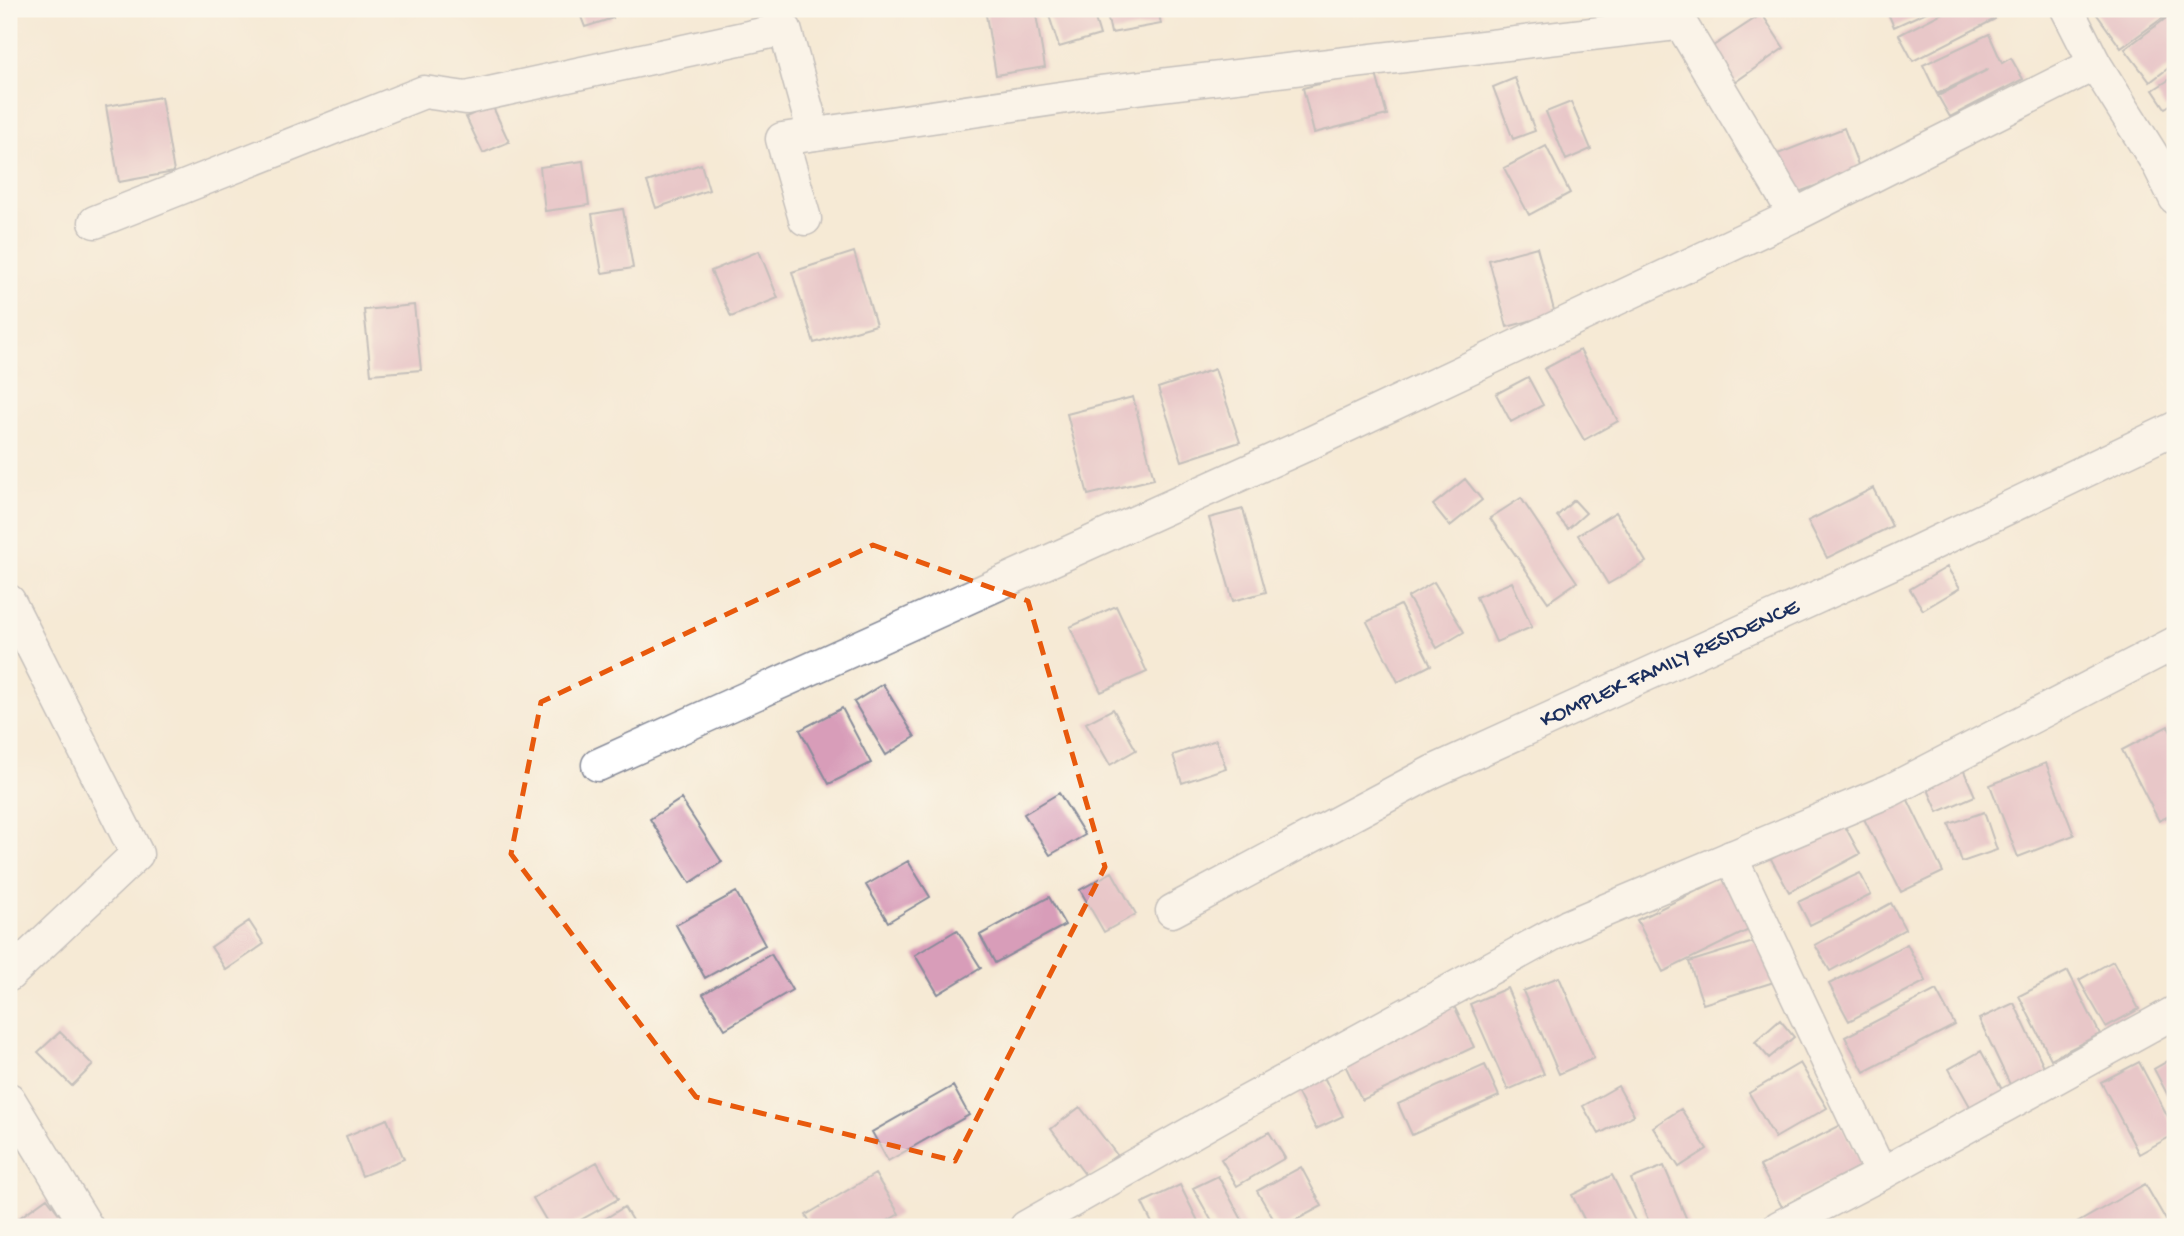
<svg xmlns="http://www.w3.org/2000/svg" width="2184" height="1236" font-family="'Gochi Hand',sans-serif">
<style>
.building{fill:#d89db9}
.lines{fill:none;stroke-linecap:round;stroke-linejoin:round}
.street-casing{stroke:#888c9a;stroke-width:35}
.street{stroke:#fff;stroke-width:32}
.marked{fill:none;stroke:#e8590c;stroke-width:5;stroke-dasharray:14 9;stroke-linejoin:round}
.labels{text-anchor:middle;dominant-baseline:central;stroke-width:5;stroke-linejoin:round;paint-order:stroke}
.street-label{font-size:23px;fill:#1b2f5e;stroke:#fbf7ec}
</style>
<rect width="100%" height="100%" fill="#fbf7ec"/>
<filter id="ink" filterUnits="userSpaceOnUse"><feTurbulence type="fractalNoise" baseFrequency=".0143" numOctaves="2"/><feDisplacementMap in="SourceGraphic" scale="14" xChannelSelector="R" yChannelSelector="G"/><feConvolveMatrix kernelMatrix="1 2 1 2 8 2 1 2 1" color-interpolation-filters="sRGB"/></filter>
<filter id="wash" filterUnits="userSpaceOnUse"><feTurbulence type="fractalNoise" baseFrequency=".00686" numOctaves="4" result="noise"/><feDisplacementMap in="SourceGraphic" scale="28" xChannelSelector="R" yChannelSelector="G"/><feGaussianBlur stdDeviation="1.57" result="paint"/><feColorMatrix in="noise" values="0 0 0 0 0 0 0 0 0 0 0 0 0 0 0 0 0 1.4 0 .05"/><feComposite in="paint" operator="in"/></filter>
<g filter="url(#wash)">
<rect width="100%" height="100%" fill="#f6ead5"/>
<g id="blocks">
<!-- building -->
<path class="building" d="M578 9H610L613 18 585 27Z
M985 9H1035L1045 67 996 75Z
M1047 9H1092L1100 35 1059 47Z
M1106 9H1158L1161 24 1111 33Z
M1658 9H1702L1664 23Z
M1886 9H1933L1894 27Z
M1950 9H1989L1995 19 1913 61 1899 35Z
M2093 9H2175L2121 48Z
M2173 13 2175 16V63L2150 82 2125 49Z
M1762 14 1784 48 1728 87 1704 52Z
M1989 34 2002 63 2011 58 2023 79 1950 117 1938 96 1989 69 1937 94 1923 65Z
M1375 70 1387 115 1314 133 1303 88Z
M2175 76V102L2165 108 2153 90Z
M1515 78 1535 131 1513 139 1493 87Z
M161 97 174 172 119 182 106 106Z
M1571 102 1591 149 1566 160 1546 112Z
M492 105 509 142 483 153 466 117Z
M1844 128 1860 170 1790 195 1775 155Z
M1546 146 1570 193 1529 215 1504 168Z
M583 161 589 205 545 211 540 167Z
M701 164 709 190 656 208 647 182Z
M623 209 633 268 602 273 592 214Z
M1537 247 1555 314 1507 327 1489 260Z
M759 251 778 298 731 317 711 271Z
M854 252 876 325 814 343 792 272Z
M414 305 421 370 371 374 364 310Z
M1580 350 1618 421 1584 440 1544 369Z
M1215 369 1240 442 1182 461 1158 388Z
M1528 377 1543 405 1511 422 1496 394Z
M1133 397 1154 479 1088 495 1067 414Z
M1465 479 1482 500 1450 526 1433 505Z
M1873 488 1892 526 1827 558 1808 521Z
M1521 498 1577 582 1548 602 1490 518Z
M1574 500 1586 513 1568 529 1557 516Z
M1243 509 1266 592 1233 601 1209 518Z
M1616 512 1646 562 1608 584 1578 535Z
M1947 567 1960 588 1923 610 1910 589Z
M1434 582 1464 632 1437 648 1408 597Z
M1512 582 1532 627 1496 642 1476 597Z
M1400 605 1431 665 1398 682 1367 622Z
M1116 606 1147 672 1101 692 1070 627Z
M883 684 915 737 886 755 854 702Z
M842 708 871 763 829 784 800 730Z
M1113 709 1136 750 1110 765 1086 723Z
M2168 726 2175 740V813L2159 821 2122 750Z
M1216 740 1226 768 1182 783 1173 755Z
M2046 763 2074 835 2018 857 1990 785Z
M1963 769 1975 796 1938 812 1926 785Z
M1059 793 1085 835 1050 855 1024 814Z
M1907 798 1943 872 1901 892 1864 819Z
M681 799 722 862 690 883 650 819Z
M1984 812 1997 850 1962 862 1949 824Z
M1842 821 1860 854 1789 892 1771 859Z
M908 861 930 897 888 922 866 885Z
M1112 872 1136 914 1104 932 1080 890Z
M1860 873 1871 895 1810 925 1798 902Z
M1727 876 1753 928 1663 972 1637 920Z
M736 892 765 945 705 978 676 925Z
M1049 897 1065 925 995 963 980 935Z
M1891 903 1905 929 1830 971 1815 945Z
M249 921 264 944 226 970 211 947Z
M957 930 981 968 938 994 915 955Z
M1760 940 1774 982 1703 1004 1689 962Z
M1907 944 1926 981 1849 1021 1829 984Z
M771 954 792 990 725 1029 703 994Z
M2113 961 2139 1009 2106 1027 2079 980Z
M2068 971 2100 1034 2051 1059 2019 996Z
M1559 977 1594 1058 1559 1074 1523 991Z
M1507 988 1544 1074 1508 1090 1470 1004Z
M1936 990 1955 1025 1864 1072 1845 1037Z
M2014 1003 2050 1079 2015 1095 1979 1019Z
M1454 1006 1474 1047 1362 1100 1342 1059Z
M1780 1020 1794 1037 1769 1058 1755 1042Z
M60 1032 93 1065 72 1086 38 1052Z
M1981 1051 2004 1093 1972 1110 1949 1069Z
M2175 1057V1109L2154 1069Z
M2139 1062 2175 1130V1134L2139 1154 2101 1082Z
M1800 1063 1827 1108 1775 1138 1749 1093Z
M1485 1065 1499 1096 1412 1135 1398 1104Z
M1323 1075 1343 1116 1316 1129 1295 1088Z
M953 1086 969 1115 888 1161 872 1132Z
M1618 1086 1634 1115 1599 1134 1583 1106Z
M1080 1107 1117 1155 1087 1177 1051 1129Z
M1681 1109 1707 1149 1679 1167 1653 1127Z
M387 1119 404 1159 362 1176 346 1136Z
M1841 1125 1862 1165 1782 1207 1760 1166Z
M1269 1132 1285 1158 1237 1186 1221 1159Z
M597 1162 618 1199 568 1227H550L533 1198Z
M1664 1166 1690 1227H1651L1631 1179Z
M1301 1167 1322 1206 1283 1227H1278L1257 1191Z
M875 1174 899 1214 877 1227H813L806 1215Z
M1612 1175 1638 1227H1588L1572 1195Z
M1218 1176 1246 1227H1215L1193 1188Z
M9 1181 16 1188 9 1197Z
M2145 1184 2170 1227H2070Z
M1180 1185 1201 1227H1154L1142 1203Z
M47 1198 69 1227H19L15 1221Z
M624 1207 636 1227H592Z"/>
</g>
</g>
<g filter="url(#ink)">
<use href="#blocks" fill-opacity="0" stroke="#888c9a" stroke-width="2"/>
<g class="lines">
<!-- street casing -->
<g class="street-casing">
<g id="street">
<path d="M2067 9 2095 64 2159 166 2175 198"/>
<path d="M805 219 782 139 1101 92 1676 24 1683 27 1795 215 2095 64"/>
<path d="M95 222 424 92 466 98 785 29 814 134"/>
<path d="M9 601 137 854 9 975"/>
<path d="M598 765 1306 445 1795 215"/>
<path d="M1731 857 1881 1174"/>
<path id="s1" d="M1172 911 1432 772 1899 560 2175 428"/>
<path d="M9 1099 87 1227"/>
<path d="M1026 1227 1235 1108 1568 926 1891 790 2175 643"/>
<path d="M1779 1227 1881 1174 2175 1012"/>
</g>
</g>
<!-- street -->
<use href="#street" class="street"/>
</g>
</g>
<!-- marked area -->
<path d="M0 0H2184V1236H0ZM873 545 1028 601 1105 867 955 1161 696 1097 511 854 541 702Z" fill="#f6ead5" fill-opacity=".55" fill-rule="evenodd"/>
<path class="marked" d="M873 545 1028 601 1105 867 955 1161 696 1097 511 854 541 702Z"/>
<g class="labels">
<!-- street labels -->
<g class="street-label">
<text stroke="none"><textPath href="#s1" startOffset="556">KOMPLEK FAMILY RESIDENCE</textPath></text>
</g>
</g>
<!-- margin -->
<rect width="2184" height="1236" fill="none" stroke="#fbf7ec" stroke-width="35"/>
</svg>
